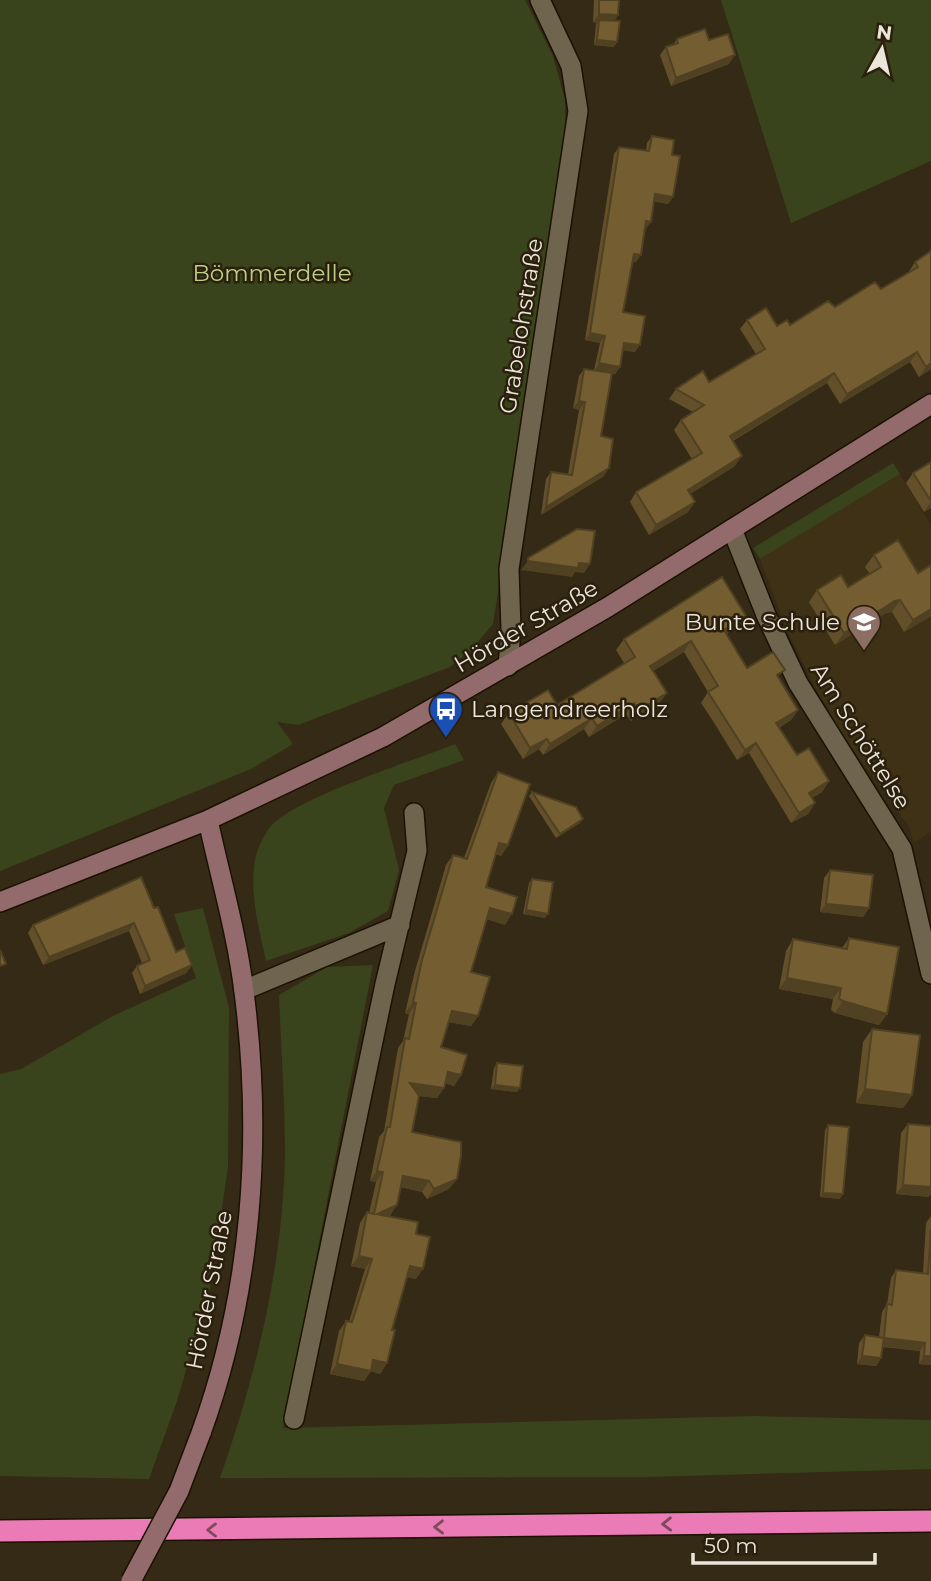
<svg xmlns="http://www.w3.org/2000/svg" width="931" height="1581" font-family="Montserrat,sans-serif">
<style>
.built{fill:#3e3116}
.green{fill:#3a441c}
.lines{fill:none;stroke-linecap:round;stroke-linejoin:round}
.minor-casing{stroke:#1b1202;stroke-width:22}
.secondary-casing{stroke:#1b1202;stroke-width:22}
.motorway-casing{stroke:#1b1202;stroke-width:24}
.minor{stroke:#6f644e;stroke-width:19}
.secondary{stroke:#946b6d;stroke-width:19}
.motorway{stroke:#ea7bb6;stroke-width:21}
.secondary-bridge-casing{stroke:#1b1202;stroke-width:22;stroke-linecap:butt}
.secondary-bridge{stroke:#946b6d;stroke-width:19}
.wall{fill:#63502a}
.shaded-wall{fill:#504122}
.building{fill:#735d31;stroke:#504122;stroke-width:2}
.oneway{stroke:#804959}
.labels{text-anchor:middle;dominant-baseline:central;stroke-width:5;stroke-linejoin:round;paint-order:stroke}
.park-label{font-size:23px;fill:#bbcf86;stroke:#2a200d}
.street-label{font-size:23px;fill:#ece5d9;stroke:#2a200d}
.poi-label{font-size:23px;fill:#ece5d9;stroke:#2a200d;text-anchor:end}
</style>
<rect width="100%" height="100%" fill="#342a16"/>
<!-- built -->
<path class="built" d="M900 474 931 525V832L914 843 908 825 843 736 810 677 785 626 760 559Z"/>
<!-- green -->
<path class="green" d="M0 0H525L553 56 565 100 566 156 493 624 472 649 450 667 298 725 277 722 293 744 251 769 0 871Z
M721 0H931V161L791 223Z
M893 463 900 474 760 559 753 548Z
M455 744 464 760 394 785 384 808 399 870 388 911 349 933 266 961C259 927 248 890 256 855 258 848 265 833 270 827 296 797 414 761 455 744Z
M203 908 229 1008 228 1168 210 1288 177 1401 149 1479 0 1476V1074L21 1069 113 1016 196 978 174 914Z
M373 965 283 1428 755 1416 931 1420V1469L648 1477 220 1478C256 1375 283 1265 285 1155 285 1102 281 1048 279 995L327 967Z"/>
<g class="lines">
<!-- minor casing -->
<g class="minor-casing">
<path id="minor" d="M732 529 766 615 798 683 902 849 931 974
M508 666 511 630 509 569 578 111 571 66 540 0
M244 990 400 925
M294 1419 385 984 417 851 414 813"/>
</g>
<!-- secondary casing -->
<g class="secondary-casing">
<path id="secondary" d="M0 902 208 820 383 737 608 607 931 404
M201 1433C252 1293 263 1139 244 992 237 934 220 876 208 820"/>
</g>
<!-- motorway casing -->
<g class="motorway-casing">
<path id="motorway" d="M0 1531 931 1521"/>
</g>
<!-- minor -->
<use href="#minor" class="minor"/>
<!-- secondary -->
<use href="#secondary" class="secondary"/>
<!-- motorway -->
<use href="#motorway" class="motorway"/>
<!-- secondary-bridge casing -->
<g class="secondary-bridge-casing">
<path id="secondary-bridge" d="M131 1581 179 1491 201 1433"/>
</g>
<!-- secondary-bridge -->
<use href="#secondary-bridge" class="secondary-bridge"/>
</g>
<!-- wall -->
<path class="wall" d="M594 0H619L618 15 614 21 617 42 614 47 594 45 596 24 597 23 593 22Z
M677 39 709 40 729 64 671 86 660 55 666 47 673 45Z
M652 136 672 155 673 197 668 204 654 201 646 229H645L641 255 636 262 633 261 623 312 635 352 623 350 620 367 615 374H612L601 436 604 476 541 515 546 479 551 472 568 474 579 410 573 408 579 376 584 369 594 370 600 343 585 340 614 154 619 147 646 151 647 143Z
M931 251V369L919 377 910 362 840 404 827 383 733 441 735 466 690 494 688 512 649 535 630 502 636 492 692 459 674 430 681 420 693 412 669 399 676 389 709 382 756 354 740 329 747 320 777 326 790 325 881 289 908 273 915 262Z
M931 462V508L924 512 906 483 913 473Z
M874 555 931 616 904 632 892 612 886 613 835 645 809 602 817 590 848 587 870 574 865 567Z
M738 627 726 634 747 668 779 679 798 710 791 720 779 728 797 755 829 781 822 792 812 798 815 803 808 814 791 823 749 753 737 760 713 721 701 703 708 692 684 652 653 671 659 704 631 721 626 714 589 737 584 729 543 755 539 749 523 759 501 724 509 713 557 705 624 663 616 650 624 639Z
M498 772 508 845 501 856 496 854 486 887 505 925 487 919 471 972 478 1016 471 1026 448 1022 441 1047 461 1075 454 1086 445 1083 444 1088 437 1098 419 1096 412 1132 449 1189 427 1199 422 1192 401 1187 390 1216H388L416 1234V1279L407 1277 392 1330 387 1363 380 1374 371 1371 364 1381 330 1374 339 1331 346 1321 349 1322 365 1269 351 1266 360 1223 367 1212 369 1213 376 1182 370 1181 379 1137 384 1131 398 1048 403 1041 409 1014 405 1013 415 971 446 865 453 855 464 858 491 783Z
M532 792 580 823 556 838 529 796Z
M830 870 869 908 863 917 820 912 824 878Z
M532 879 545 918 523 914 529 883Z
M154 908 176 952 192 965 186 973 140 994 132 973 137 966 142 963 129 931 43 965 28 933 33 925Z
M849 938 887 1014 879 1025 835 1013 831 1010 833 999 779 989 786 951 793 939 842 948Z
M872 1029 912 1095 903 1108 856 1103 863 1042Z
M497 1063 520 1088 517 1092 491 1089 494 1068Z
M908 1124 929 1197 896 1194 901 1133Z
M828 1125 840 1199 820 1197 825 1130Z
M931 1216V1365L919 1364 920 1351 883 1347 881 1358 876 1366 857 1364 859 1343 865 1335 879 1337 882 1312 887 1304 891 1278 896 1270 923 1273 926 1223Z"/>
<!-- shaded-wall -->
<path class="shaded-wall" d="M599 14 618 15 613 23 599 20 597 23 593 22Z
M597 40 617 42 614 47 594 45Z
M735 55 729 64 671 86 676 78Z
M655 194 673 197 668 204 650 201Z
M646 221 651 222 646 229 641 228Z
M634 254 641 255 636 262 629 261Z
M590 333 605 336 600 343 585 340Z
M624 343 640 345 635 352 619 350Z
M917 352 910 362 840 404 847 394Z
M599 363 620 367 615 374 594 371Z
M931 363V369L919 377 926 367Z
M834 373 827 383 723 446 730 436Z
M579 401 585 402 579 410 573 408Z
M742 456 735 466 681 500 688 490Z
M609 468 604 476 541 515 546 507Z
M695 502 688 512 649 535 656 525Z
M931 502V508L924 512Z
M528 561 579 563 590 564 584 573 575 572 572 577 521 570Z
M900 600 892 612 886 613 835 645 844 633 895 601Z
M931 609V616L904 632 913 620Z
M746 616 738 627 716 641 724 630Z
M691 641 684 652 643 677 650 666Z
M667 693 659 704 631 721 639 710Z
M634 703 626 714 589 737 597 726Z
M798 710 791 720 769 734 776 723Z
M592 718 584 729 543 755 550 744Z
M547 739 539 749 523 759 530 748Z
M756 743 749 753 737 760 745 750Z
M829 781 822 792 802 804 809 793Z
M815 803 808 814 791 823 799 813Z
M583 819 580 823 556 838 560 834Z
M499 843 508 845 501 856 492 853Z
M826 904 869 908 863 917 820 912Z
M490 908 512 914 505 925 483 918Z
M526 910 548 914 545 918 523 914Z
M134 923 129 931 43 965 49 957Z
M192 965 186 973 140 994 145 986Z
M787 978 841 988 833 999 779 989Z
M843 1001 887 1014 879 1025 835 1013Z
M413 1002 416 1003 409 1014 405 1013Z
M452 1011 478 1016 471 1026 444 1021Z
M448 1072 461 1075 454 1086 441 1082Z
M410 1083 444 1088 437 1098 403 1094Z
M495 1085 520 1088 517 1092 491 1089Z
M865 1089 912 1095 903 1108 856 1103Z
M377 1171 383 1172 376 1182 370 1181Z
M403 1176 429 1181 422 1192 396 1186Z
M457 1179 449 1189 427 1199 434 1189Z
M903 1185 931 1187V1194L929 1197 896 1194Z
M823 1193 843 1194 840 1199 820 1197Z
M397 1205 390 1216 370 1225 377 1214Z
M359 1256 372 1259 365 1269 351 1266Z
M410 1266 423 1269 416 1279 403 1276Z
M884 1338 925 1343 920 1351 879 1346Z
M862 1356 881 1358 876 1366 857 1364Z
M924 1356H931V1365L919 1364Z
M373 1360 387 1363 380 1374 371 1371 364 1381 330 1374 337 1364Z"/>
<!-- building -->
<path class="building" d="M599 0H619L618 15 599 14Z
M599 20 620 21 617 42 597 40Z
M705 29 709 40 728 34 735 55 676 78 666 47 678 43 677 39Z
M652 136 674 140 672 155 680 156 673 197 655 194 651 222 646 221 641 255 634 254 623 312 645 316 640 345 624 343 620 367 599 363 605 336 590 333 619 147 649 151Z
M931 251V363L926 367 917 352 847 394 834 373 730 436 742 456 688 490 695 502 656 525 636 492 702 453 681 420 704 405 676 389 703 371 709 382 765 349 747 320 766 308 777 326 787 320 790 325 828 301 835 307 875 282 881 289 918 267 915 262Z
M584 369 612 373 601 436 613 439 609 468 546 507 551 472 572 475 585 402 579 401Z
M931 462V501L913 473Z
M577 529 595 531 590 564 579 563 578 568 528 561V558Z
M898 540 918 573 931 565V609L913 620 900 600 895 601 844 633 817 590 841 575 848 587 881 567 874 555Z
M722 577 746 616 724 630 747 668 773 652 785 670 777 675 798 710 776 723 797 755 809 748 829 781 809 793 815 803 799 813 756 743 745 750 708 692 718 686 691 641 650 666 667 693 639 710 634 703 597 726 592 718 550 744 547 739 530 748 509 713 548 690 557 705 635 657 624 639Z
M498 772 530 784 508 845 499 843 486 887 517 897 512 914 490 908 471 972 490 977 478 1016 452 1011 441 1047 467 1055 461 1075 448 1072 444 1088 410 1083 419 1096 412 1132 461 1142V1156L457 1179 434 1189 429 1181 403 1176 397 1205 377 1214 418 1222 416 1234 430 1237 423 1269 410 1266 392 1330H395L387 1363 373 1360 371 1371 337 1364 346 1321 352 1322 372 1259 359 1256 367 1212 374 1214 383 1172 377 1171 387 1127H390L405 1038 409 1039 416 1003 413 1002 422 960 453 855 467 859Z
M532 792 576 807 583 819 560 834Z
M830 870 873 875 869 908 826 904Z
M141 877 154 908 158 907 176 952 185 948 192 965 145 986 137 966 150 960 134 923 49 957 33 925Z
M532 879 553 882 548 914 526 910Z
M849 938 899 947 887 1014 843 1001 839 999 841 988 787 978 793 939 847 949Z
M0 950 6 964 0 966Z
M872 1029 920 1035 912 1095 865 1089Z
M497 1063 523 1066 520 1088 495 1085Z
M908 1124 931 1126V1187L903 1185Z
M828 1125 849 1127 843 1194 823 1193Z
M931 1229V1356H924L925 1343 884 1338 887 1304 892 1305 896 1270 928 1274Z
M865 1335 884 1338 881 1358 862 1356Z"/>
<!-- one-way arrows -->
<defs><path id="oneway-chevron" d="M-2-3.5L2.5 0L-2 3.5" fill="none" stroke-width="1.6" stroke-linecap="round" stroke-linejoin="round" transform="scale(1.75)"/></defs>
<g class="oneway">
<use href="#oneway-chevron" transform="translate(667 1524) rotate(179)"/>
<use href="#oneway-chevron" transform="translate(439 1527) rotate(179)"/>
<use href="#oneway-chevron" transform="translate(212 1530) rotate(180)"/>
</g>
<!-- icons -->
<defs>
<g id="school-pin" transform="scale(1.75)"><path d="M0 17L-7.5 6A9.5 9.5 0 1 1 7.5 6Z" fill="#8d6e63" stroke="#2a200d"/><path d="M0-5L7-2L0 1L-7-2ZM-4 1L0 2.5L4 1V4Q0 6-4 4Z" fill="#fff"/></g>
<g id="bus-pin" transform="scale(1.75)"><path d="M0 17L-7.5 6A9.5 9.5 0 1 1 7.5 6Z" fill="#1a4fb4" stroke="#2a200d"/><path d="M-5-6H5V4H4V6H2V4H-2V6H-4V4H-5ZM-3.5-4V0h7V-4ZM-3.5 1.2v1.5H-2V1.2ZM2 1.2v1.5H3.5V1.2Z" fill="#fff"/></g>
</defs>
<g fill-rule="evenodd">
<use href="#school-pin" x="864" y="622"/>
<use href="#bus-pin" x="446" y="709"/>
</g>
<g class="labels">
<!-- park labels -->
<g class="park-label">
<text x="272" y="273">Bömmerdelle</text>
</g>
<!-- street labels -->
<g class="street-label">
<text transform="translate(521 326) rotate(-81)">Grabelohstraße</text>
<text transform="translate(526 626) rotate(-30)">Hörder Straße</text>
<text transform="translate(861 736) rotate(58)">Am Schöttelse</text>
<text transform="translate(209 1290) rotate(-79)">Hörder Straße</text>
</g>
<!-- poi labels -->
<g class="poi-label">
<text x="840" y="622">Bunte Schule</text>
<text x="471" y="709" text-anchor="start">Langendreerholz</text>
</g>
</g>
<!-- north arrow -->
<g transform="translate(882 49) rotate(8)" stroke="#2a200d" stroke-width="5" paint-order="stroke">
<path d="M0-5L12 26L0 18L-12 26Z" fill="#ece5d9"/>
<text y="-10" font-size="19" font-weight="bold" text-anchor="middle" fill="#ece5d9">N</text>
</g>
<!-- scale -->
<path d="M693 1553v10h182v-10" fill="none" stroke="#ece5d9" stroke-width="3.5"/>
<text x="704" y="1553" font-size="21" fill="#ece5d9" stroke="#2a200d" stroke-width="5" paint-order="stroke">50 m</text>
</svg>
